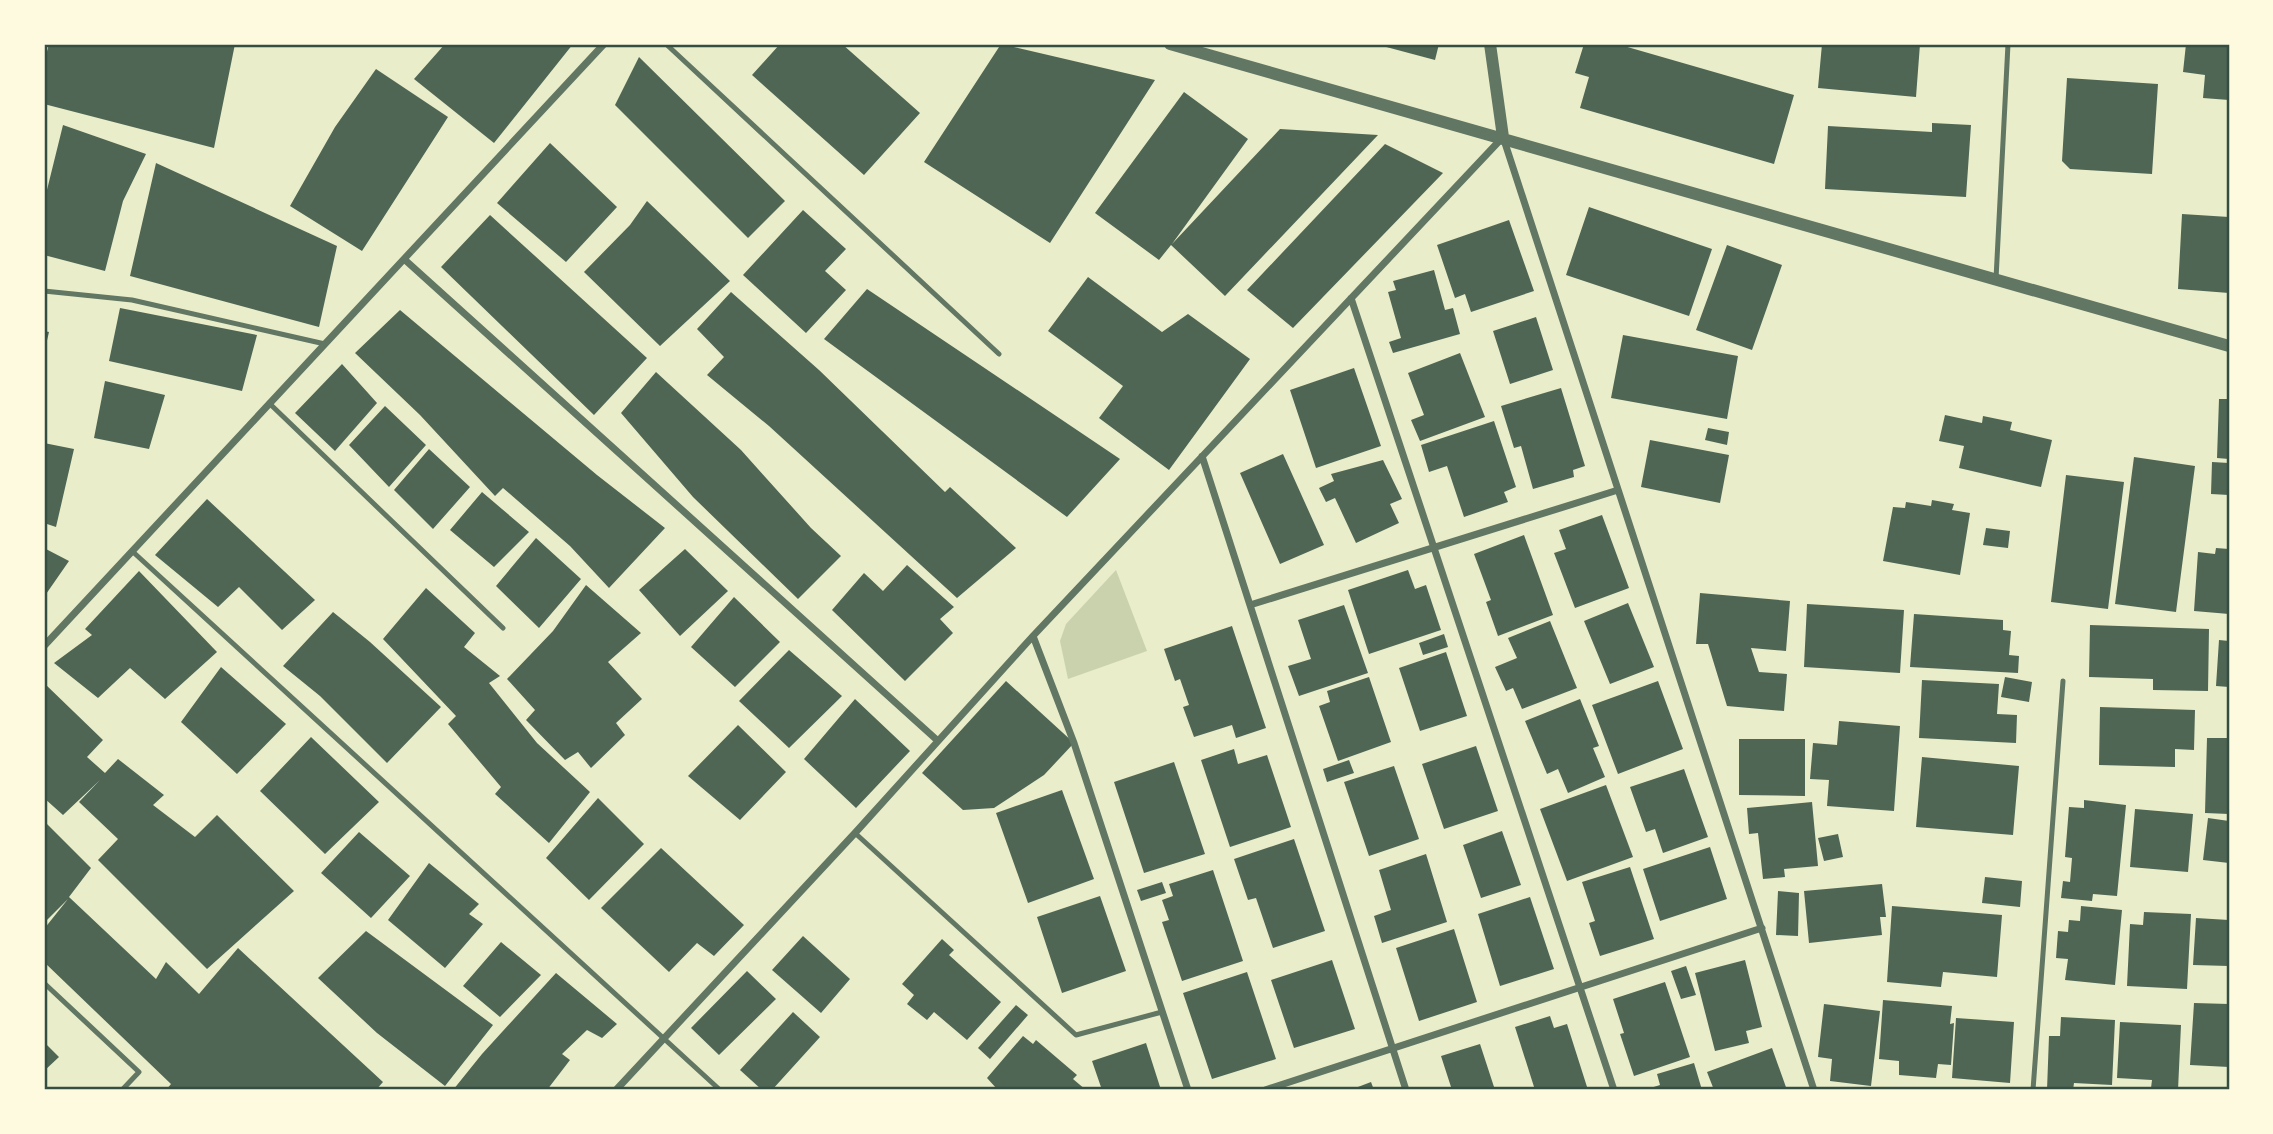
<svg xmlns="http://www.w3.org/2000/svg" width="2273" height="1134" font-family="'IBM Plex Sans',sans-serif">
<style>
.green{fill:#cad2ad}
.building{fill:#4f6655}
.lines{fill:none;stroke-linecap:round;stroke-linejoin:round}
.service{stroke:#617663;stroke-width:5}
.minor{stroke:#617663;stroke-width:7}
.tertiary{stroke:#617663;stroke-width:12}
.neatline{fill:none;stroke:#344e41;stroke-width:2.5}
</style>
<rect width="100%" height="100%" fill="#e9edc9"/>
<!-- green -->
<path class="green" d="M1116 570 1147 651 1068 679 1060 641 1066 624Z"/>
<!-- building -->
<path class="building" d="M49 44H235L214 148 44 104V63Z
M445 44H573L494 143 414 79Z
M780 44H842L920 113 864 175 752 75Z
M1001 44 1155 80 1050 243 924 162Z
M1375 44H1439L1435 60Z
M1584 44H1617L1794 95 1774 164 1580 108 1589 77 1575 73Z
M1822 44H1920L1916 97 1818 88Z
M2186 44H2229V100L2203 98 2205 75 2183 72Z
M639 57 785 201 748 238 615 105Z
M376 69 448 117 362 251 290 206 335 127Z
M2067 78 2158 84 2152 174 2070 169 2062 161Z
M1184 92 1248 139 1172 244 1280 129 1378 135 1225 296 1171 245 1159 260 1095 213Z
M1932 123 1971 125 1966 197 1825 189 1828 126 1932 132Z
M63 125 146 154 123 201 105 271 44 255V202Z
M550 143 617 207 566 262 497 203Z
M1385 144 1443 173 1293 328 1247 290Z
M156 163 337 246 319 327 130 276Z
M647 201 730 281 660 346 584 272 630 225Z
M1589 207 1712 249 1689 316 1566 275Z
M803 210 846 249 825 271 846 290 806 333 743 275Z
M2182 214 2229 217V293L2178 289Z
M490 215 647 358 594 415 441 267Z
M1509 220 1534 291 1471 312 1465 294 1455 298 1437 245Z
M1727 245 1782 265 1752 350 1696 330Z
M1434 270 1445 310 1453 308 1460 334 1393 353 1389 342 1401 338 1388 292 1396 290 1393 281Z
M1088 277 1162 332 1188 314 1250 359 1169 470 1099 418 1123 386 1048 331Z
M867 289 1120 459 1067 517 824 339Z
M731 292 819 370 945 492 950 487 1016 548 957 598 769 426 707 375 724 357 697 329Z
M120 308 257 335 242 391 109 361Z
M400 310 597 475 665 528 609 588 570 546 503 488 495 496 420 415 355 353Z
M1536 317 1553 370 1510 384 1493 331Z
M44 331 49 332 45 349H44Z
M1623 335 1738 356 1727 419 1611 398Z
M1460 353 1485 417 1420 441 1411 420 1424 415 1408 373Z
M342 364 377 403 335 451 295 413Z
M1354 368 1381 446 1316 468 1290 390Z
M656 372 741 450 811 528 841 556 798 599 693 497 621 413Z
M105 381 165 395 149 449 94 438Z
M1561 388 1585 466 1573 470 1574 477 1533 489 1521 446 1514 448 1501 406Z
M2219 399H2229V459L2217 458Z
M385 406 426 445 389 487 349 445Z
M1945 415 1982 423 1983 416 2012 422 2010 430 2052 440 2041 487 1959 468 1964 446 1939 441Z
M1494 421 1516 487 1504 492 1508 502 1464 517 1447 466 1429 472 1421 445Z
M1708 428 1729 432 1727 445 1705 440Z
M1650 440 1729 455 1720 503 1641 487Z
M44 443 74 449 56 527 44 523Z
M429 449 470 487 433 529 394 490Z
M1283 454 1324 545 1280 564 1240 473Z
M2134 457 2195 466 2176 612 2115 604Z
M1383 460 1402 499 1390 504 1399 523 1356 543 1335 498 1326 502 1319 488 1334 481 1331 474Z
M2212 462 2229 463V495L2211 494Z
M2066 475 2124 482 2108 609 2051 602Z
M482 492 529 532 494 567 450 530Z
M207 499 315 600 282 630 239 587 218 607 155 555Z
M1932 500 1954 504 1952 510 1970 513 1960 575 1883 561 1893 507 1905 508 1906 502 1931 506Z
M1602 515 1629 588 1575 608 1554 553 1566 549 1559 530Z
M1986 528 2010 531 2008 548 1983 545Z
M1524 535 1553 615 1498 636 1486 602 1491 600 1474 554Z
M536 538 581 579 539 628 496 586Z
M44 548 69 561 44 597Z
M2216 548 2229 549V614L2194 611 2198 552 2215 554Z
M685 549 728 591 680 636 639 590Z
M907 565 954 607 940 619 953 633 905 681 832 610 864 573 883 591Z
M1408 570 1415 589 1426 585 1441 630 1369 654 1348 590Z
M139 571 217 652 165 699 130 668 98 698 54 663 92 635 85 629Z
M586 585 641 633 608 662 642 699 616 723 625 735 591 768 578 752 565 760 526 720 535 710 507 679 553 631Z
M426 588 475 633 464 647 500 676 489 683 537 743 590 792 549 843 495 794 501 787 448 724 456 716 383 639Z
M1700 593 1790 601 1786 651 1751 648 1759 672 1787 674 1784 711 1727 706 1708 644H1696Z
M734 597 780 642 735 687 691 647Z
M1628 603 1654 667 1610 684 1584 621Z
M1807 604 1904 610 1900 673 1804 667Z
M1344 605 1368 673 1299 696 1288 666 1311 659 1298 620Z
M333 612 370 642 441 707 387 763 320 696 283 666Z
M1914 614 2003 620V630L2011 631 2009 655 2019 656 2018 673 1910 667Z
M1550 621 1577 688 1522 709 1513 688 1506 691 1495 667 1517 658 1508 638Z
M2090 625 2209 629 2208 691 2153 690V679L2089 677Z
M1232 626 1266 728 1236 738 1232 725 1194 737 1183 707 1189 705 1180 679 1175 681 1164 649Z
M1444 634 1448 647 1423 655 1419 643Z
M2219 640 2229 641V687L2216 686Z
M789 650 842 696 789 748 739 701Z
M1446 652 1467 716 1420 731 1399 668Z
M221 667 286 724 237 774 181 722Z
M1369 677 1391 742 1338 761 1319 706 1330 702 1327 691Z
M2005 677 2032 682 2029 702 2001 697Z
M1922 680 1999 684 1997 714 2017 715 2016 743 1919 738Z
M1006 681 1074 743 1044 775 994 808 963 810 922 773Z
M1658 681 1683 749 1618 774 1592 705Z
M44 683 103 740 87 757 105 773 118 759 164 795 153 805 195 837 217 815 294 891 207 969 98 860 118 839 79 802 100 780 63 815 44 798Z
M855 699 910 751 856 808 804 759Z
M1580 699 1599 746 1593 748 1605 777 1568 793 1558 769 1547 774 1525 721Z
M2100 707 2195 710 2194 750 2175 749V767L2099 765Z
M1839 721 1900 726 1894 811 1827 806 1829 780 1810 779 1813 743 1837 745Z
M738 725 786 772 740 820 688 776Z
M311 737 379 802 325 854 260 791Z
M2207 738H2229V814L2205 813Z
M1739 739H1805V796L1739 795Z
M1476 746 1498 811 1444 829 1422 764Z
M1234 749 1238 764 1267 755 1291 827 1230 847 1201 760Z
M1922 757 2019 766 2013 835 1916 827Z
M1349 760 1354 773 1327 782 1323 769Z
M1174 762 1205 854 1144 873 1114 782Z
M1394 766 1419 839 1369 856 1344 782Z
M1684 769 1708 837 1663 853 1655 829 1646 832 1630 787Z
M1606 785 1633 857 1567 881 1540 809Z
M1062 790 1094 879 1028 903 996 813Z
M598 798 644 844 589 900 546 858Z
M2084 800 2126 805 2117 896 2093 894 2092 901 2061 898 2063 881 2070 882 2072 858 2065 857 2069 807 2084 808Z
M1812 802 1818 866 1784 869 1785 877 1763 879 1758 833 1749 834 1747 808Z
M2135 809 2193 814 2188 872 2130 867Z
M2208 818 2229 821V863L2203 860Z
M44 821 91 868 69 897 156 979 166 962 199 994 238 948 383 1082 376 1090H166L171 1084 44 962V929L68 899 44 923Z
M1502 831 1521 885 1481 898 1463 845Z
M359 832 410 876 371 918 321 873Z
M1838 834 1843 857 1824 861 1818 838Z
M1294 839 1325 931 1273 948 1256 898 1248 900 1234 859Z
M1710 847 1727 899 1660 921 1643 869Z
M661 848 744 925 714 956 697 943 669 972 601 908Z
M1426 854 1447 922 1382 943 1374 916 1391 910 1379 870Z
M429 863 479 904 469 914 483 924 445 968 388 920Z
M1630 867 1654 939 1600 956 1589 923 1595 921 1582 882Z
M1213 870 1243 961 1182 981 1162 922 1169 920 1162 900 1173 896 1169 884Z
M1985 877 2022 881 2020 907 1982 903Z
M1162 882 1166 893 1141 901 1137 890Z
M1882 884 1886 917H1880L1882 935 1809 943 1804 891Z
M1778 891 1799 893 1798 936 1776 935Z
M1100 896 1126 971 1062 993 1037 917Z
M1530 897 1554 969 1500 986 1478 914Z
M1892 906 2002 915 1997 977 1943 972 1941 987 1887 982Z
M2081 906 2122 910 2115 985 2065 980 2068 959 2056 958 2058 931 2068 932 2069 920 2080 921Z
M2144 912 2191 914 2187 989 2127 986 2130 924 2143 925Z
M2196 918 2229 920V966L2193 965Z
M1454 929 1477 1002 1419 1021 1396 948Z
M366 931 493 1025 445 1086 377 1033 318 978Z
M803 936 850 979 821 1013 772 970Z
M942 939 954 950 949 955 1001 1002 967 1040 934 1012 927 1020 907 1004 914 995 902 984Z
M501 942 541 975 500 1017 463 986Z
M1332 960 1355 1029 1294 1048 1271 980Z
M1745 960 1762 1027 1746 1031 1749 1043 1715 1051 1695 973Z
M1686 966 1696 995 1681 999 1671 971Z
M747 971 776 999 719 1055 691 1028Z
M1247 972 1276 1059 1212 1079 1183 993Z
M556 973 617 1024 602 1038 587 1030 562 1054 570 1060 547 1090H453L482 1054Z
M1665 982 1690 1057 1634 1076 1620 1034 1624 1033 1613 999Z
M1883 1000 1952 1006 1950 1024 1954 1023 1951 1065 1938 1064 1936 1078 1899 1075V1061L1879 1059Z
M2194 1003 2229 1004V1067L2190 1065Z
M1824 1004 1880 1011 1871 1086 1830 1081 1832 1059 1818 1057Z
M1016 1005 1028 1015 990 1059 978 1048Z
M793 1012 820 1037 772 1090H762L740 1070Z
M1550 1016 1554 1028 1567 1024 1588 1090H1535L1515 1027Z
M2061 1017 2115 1020 2112 1085 2074 1083 2073 1090H2047L2049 1036H2060Z
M1956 1018 2014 1022 2010 1083 1952 1078Z
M2120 1022 2181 1025 2178 1090 2151 1088 2152 1080 2117 1078Z
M1023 1036 1033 1044 1036 1040 1077 1075 1073 1079 1086 1090H996L997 1089 987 1078Z
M44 1042 59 1057 44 1071Z
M1146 1043 1161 1090H1102L1092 1061Z
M1480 1044 1495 1090H1452L1441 1056Z
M1772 1048 1787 1090H1714L1707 1072Z
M1694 1063 1702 1090H1644L1660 1085 1657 1074Z
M1371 1082 1374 1090H1350Z"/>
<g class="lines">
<!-- service -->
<path class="service" d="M666 44 999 354
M1996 279 2008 44
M44 291 132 300 325 344
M269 403 503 628
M132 551 720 1090
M855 833 1076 1035 1162 1012
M44 983 139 1072 122 1090
M2033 1090 2063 681"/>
<!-- minor -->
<path class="minor" d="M404 259 938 741
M1351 298 1614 1090
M1202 456 1406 1090
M1250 605 1618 490
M1033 636 1074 743 1188 1090
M44 646 604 44
M616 1090 855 833 1033 636 1503 137 1814 1090
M1265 1090 1762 928"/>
<!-- tertiary -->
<path class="tertiary" d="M1170 44 2229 346
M1490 44 1503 137"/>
</g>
<!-- border -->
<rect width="2273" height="1134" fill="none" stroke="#fefae0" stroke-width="91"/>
<rect x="46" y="46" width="2182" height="1042" class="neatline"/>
</svg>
